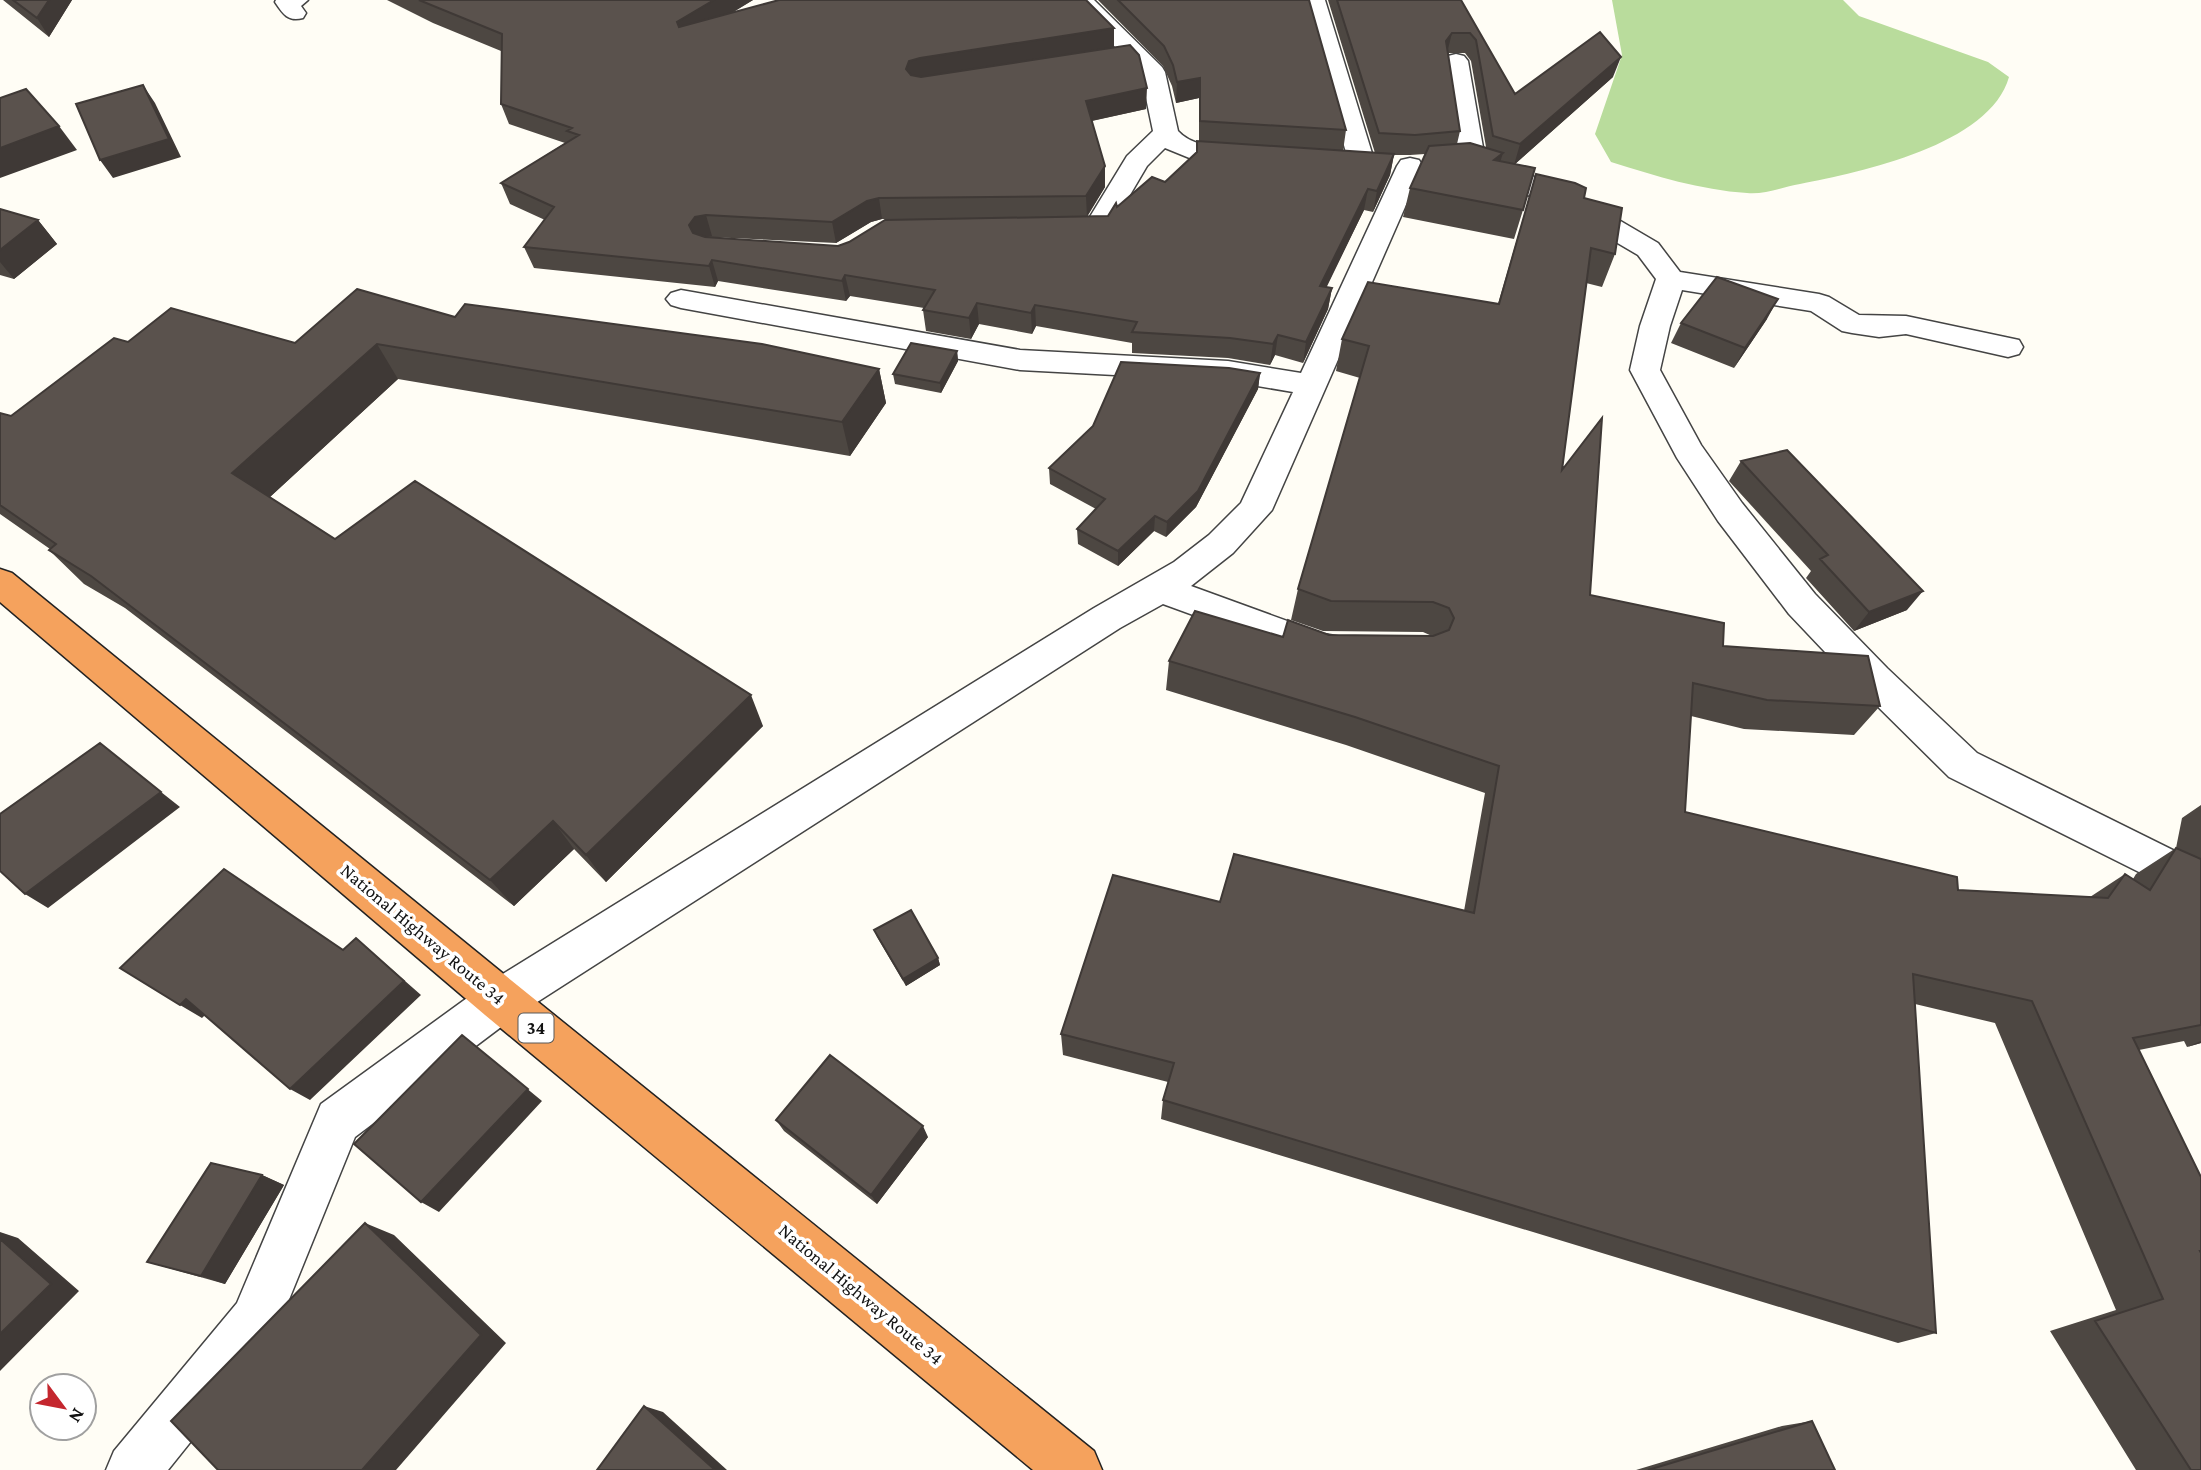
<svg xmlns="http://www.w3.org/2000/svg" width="2201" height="1470" font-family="'Crimson Pro',serif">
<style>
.forest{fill:#b9dc9c}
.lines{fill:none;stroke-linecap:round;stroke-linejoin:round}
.street-casing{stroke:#444;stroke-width:3}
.highway-casing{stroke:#222;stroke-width:3}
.street{fill:#fff;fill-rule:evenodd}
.highway{fill:#f5a25d;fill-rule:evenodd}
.wall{fill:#4d4742;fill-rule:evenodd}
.shaded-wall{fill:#3f3936}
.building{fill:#5a524d;stroke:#3f3936;stroke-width:2}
.labels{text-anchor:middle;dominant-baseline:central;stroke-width:7;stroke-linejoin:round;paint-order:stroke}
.shield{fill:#fff;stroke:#585858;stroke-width:2}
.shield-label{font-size:18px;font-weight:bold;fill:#111}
.street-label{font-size:19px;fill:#111;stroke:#fff}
</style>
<rect width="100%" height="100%" fill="#fffdf5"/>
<!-- forest -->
<path class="forest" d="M1612 0H1843L1859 16 1988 62 2009 77C1990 145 1861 172 1800 184 1783 187 1763 195 1747 193 1700 190 1656 176 1611 162L1595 134 1622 55Z"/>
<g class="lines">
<!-- street casing -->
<g class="street-casing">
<path id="street" d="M276 0H308L301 6 306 13 303 18C288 22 283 14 275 2Z
M1070 0H1094L1162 67 1165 72 1178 131C1198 153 1233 143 1259 149L1263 155 1259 161 1250 163 1192 159 1165 148 1147 166 1107 234 1097 236 1050 234 1046 228 1050 222 1088 220 1127 156 1153 131 1141 74Z
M1303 0H1325L1375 163 1371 169 1362 171 1353 169 1349 163Z
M1456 54 1464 56 1468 61 1485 159 1518 169 1600 209 1658 243 1680 272 1819 294 1829 297 1859 315 1906 316 2019 340 2023 347 2019 354 2008 357 1906 334 1879 337 1852 333 1842 331 1811 311 1682 290 1670 326 1660 370 1701 445 1742 503 1815 594 1887 668 1977 753 2201 864V903L1949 777 1861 690 1789 614 1718 521 1677 458 1630 370 1640 326 1656 279 1638 255 1580 221 1500 181 1464 170 1460 164 1444 61 1448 56Z
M1410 158 1419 160 1423 166 1272 510 1233 553 1191 586 1323 634 1348 638 1353 648 1348 658 1322 662 1163 604 1120 628 517 1015 355 1137 273 1339 168 1470H106L114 1451 237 1303 321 1104 485 985 1094 608 1174 562 1209 535 1241 503 1293 392 1228 381 1020 370 681 308 671 305 666 299 671 293 681 290 1020 350 1228 361 1301 373 1397 166 1401 160Z"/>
</g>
<!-- highway casing -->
<g class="highway-casing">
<path id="highway" d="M0 569 12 573 517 985 1094 1451 1102 1470H1033L485 1015 0 602Z"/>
</g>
<!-- street -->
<use href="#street" class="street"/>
<!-- highway -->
<use href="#highway" class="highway"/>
</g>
<!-- wall -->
<path class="wall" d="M3 0H72L49 37Z
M387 0H753L732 13 1114 48 1146 109 1092 121 1105 187 1087 216H1108L1117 207 1165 182 1197 152 1199 141V98L1176 103 1172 86 1163 66 1098 0H1309L1346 130 1343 151 1375 153 1328 0H1461L1515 94 1613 77 1515 164 1523 210 1514 239 1403 217 1410 188 1425 154 1410 155H1394L1390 175 1373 212 1364 210 1326 287 1332 288 1328 309 1303 363 1275 355 1270 365 1228 358 1132 353V343L1036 326 1032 334 979 324 971 339 926 331 923 310 924 308 850 296 846 301 718 281 715 287 534 268 524 247 545 220 510 204 501 183 565 143 509 124 501 104V51L433 23ZM1448 53H1465L1471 61 1486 147 1457 144 1460 131ZM882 219H920L838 246 710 237 836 243 871 222Z
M1536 174 1584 198 1615 254 1602 287 1586 283 1562 470 1590 595 1880 706 1854 735 1744 729 1691 716 1685 812 1958 890 2090 897 2125 874 2133 879 2136 874 2176 848 2182 818 2201 805V1043L2187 1047 2184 1041 2139 1050 2201 1177V1470H2136L2050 1331 2116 1310 1995 1023 1915 1004 1936 1333 1898 1343 1161 1119 1163 1100 1168 1082 1063 1055 1061 1034 1220 902 1464 911 1485 793 1346 745 1166 690 1169 661 1283 637 1329 635 1432 636 1423 632 1323 631 1291 620 1298 589 1360 378 1336 371 1342 339 1498 304Z
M0 209 38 220 57 244 14 279 0 275Z
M455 317 879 369 886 403 850 456 398 379 270 497 335 539 763 726 606 882 574 849 514 906 125 608 84 584 49 550 50 549 0 514V413L11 416 128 342 295 343Z
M1767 319 1734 368 1671 343 1681 323Z
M957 351 958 361 941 393 895 384 893 374Z
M1260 373 1258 389 1196 507 1166 537 1154 531 1118 566 1078 544 1077 529 1096 509 1050 484 1049 468Z
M1741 461 1907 610 1854 631 1806 578 1811 571 1729 481Z
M874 930 938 958 940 965 906 986 877 937Z
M776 1120 928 1137 877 1204 784 1131Z
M262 1175 284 1185 225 1284 147 1262Z
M1812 1421 1835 1470H1636L1782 1426Z"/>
<!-- shaded-wall -->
<path class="shaded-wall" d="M49 0H72L49 37 37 18Z
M714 0H753L682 42 677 22Z
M1114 28V48L912 82 906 69 909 61 920 58Z
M1452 33 1447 53 1446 41Z
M1621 57 1613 77 1514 165 1520 144Z
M1200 78 1199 98 1176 103 1177 82Z
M143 85 155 103 181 157 113 178 100 160Z
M1147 88 1146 109 1086 122V101Z
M59 126 77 150 0 178V148Z
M1503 153 1494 182V160Z
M1394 154 1390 175 1373 212 1377 191Z
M1105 166V187L1087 217 1086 196Z
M1368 189 1364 210 1317 307 1320 286Z
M879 198 882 219 871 222 836 243 832 222 867 201Z
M706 215 712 236 701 238 696 246 689 225 695 217Z
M38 220 57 244 14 279 0 262V250Z
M712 260 718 281 715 287 709 266Z
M845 275 850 296 846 301 842 281Z
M1332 288 1328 309 1303 363 1306 342Z
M1778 299 1767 319 1734 368 1745 348Z
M977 303 979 324 971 339 969 318Z
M1035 305 1036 326 1032 334 1031 313Z
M1278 335 1275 355 1270 365 1273 344Z
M377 344 398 379 259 507 232 473Z
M957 351 958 361 941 393 940 383Z
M879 369 886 403 850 456 842 422Z
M1260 373 1258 389 1196 507 1166 537 1167 522Z
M1155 516 1154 531 1118 566V551Z
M1923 591 1907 610 1854 631 1869 612Z
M751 695 763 726 606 882 586 855Z
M161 792 180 807 48 908 25 894Z
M553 821 574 849 514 906 490 880Z
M356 938 421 995 310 1100 290 1089Z
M938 958 940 965 906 986 903 979Z
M186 999 208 1012 202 1018 180 1005Z
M462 1035 542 1101 439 1212 421 1202Z
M2201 1041V1043L2187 1047Z
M923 1126 928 1137 877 1204 871 1195Z
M262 1175 284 1185 225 1284 201 1276Z
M365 1223 394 1235 506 1343 396 1470H362Z
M0 1232 18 1238 79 1291 0 1371Z
M644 1406 663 1412 727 1470H715Z"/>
<!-- building -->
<path class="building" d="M13 0H49L37 18Z
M419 0H714L677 22 679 27 779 0H1086L1114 28 920 58 909 61 906 69 911 75 921 77 1130 45 1139 55 1147 88 1086 101 1105 166 1086 196 879 198 867 201 832 222 706 215 695 217 689 225 693 233 705 237 838 246 849 242 885 220 1108 216 1116 203 1117 207 1152 177 1165 182 1197 152V141L1394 154 1377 191 1368 189 1320 286 1332 288 1306 342 1278 335 1273 344 1230 338 1132 332 1137 322 1035 305 1031 313 977 303 969 318 923 310 935 290 845 275 842 281 712 260 709 266 524 247 554 207 501 183 579 135 567 131 572 128 501 104 502 34Z
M1118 0H1309L1346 130 1200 121V78L1177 82 1173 65 1164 46Z
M1337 0H1461L1515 94 1600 32 1621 57 1520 144 1493 136 1476 40 1470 33H1452L1446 41 1460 131 1415 135 1379 133Z
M143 85 169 139 100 160 76 104Z
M26 89 59 126 0 148V98Z
M1470 143 1503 153 1494 160 1535 168 1523 210 1410 188 1429 146Z
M1536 174 1575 183 1586 188 1584 198 1622 208 1615 254 1591 248 1562 470 1602 418 1590 595 1724 623 1723 646 1868 656 1880 706 1767 700 1693 683 1685 812 1957 877 1958 890 2108 898 2125 874 2150 890 2176 848 2201 859V1025L2133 1038 2201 1177V1251H2200L2201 1253V1470H2191L2095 1321 2163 1299 2032 1001 1913 974 1936 1333 1163 1100 1174 1063 1061 1034 1113 875 1220 902 1234 854 1474 913 1499 766 1355 717 1169 661 1195 611 1283 637 1288 620 1329 635 1433 636 1449 630 1454 618 1449 608 1433 602 1331 601 1298 589 1369 346 1342 339 1368 282 1499 304Z
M0 209 38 220 0 250Z
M1717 277 1778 299 1745 348 1681 323Z
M357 289 455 317 465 304 762 344 879 369 842 422 377 344 232 473 335 539 415 481 751 695 586 855 553 821 490 880 91 576 49 550 56 544 0 505V413L11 416 114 338 128 342 171 308 295 343Z
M911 343 957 351 940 383 893 374Z
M1121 362 1229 368 1260 373 1198 491 1167 522 1155 516 1118 551 1077 529 1105 499 1049 468 1093 426Z
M1787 450 1923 591 1869 612 1820 559 1828 555 1741 461Z
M100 743 161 792 25 894 0 871V814Z
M224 869 343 950 356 938 404 981 290 1089 186 999 180 1005 120 968Z
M911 910 938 958 903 979 874 930Z
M462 1035 528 1089 421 1202 354 1144Z
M830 1055 923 1126 871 1195 776 1120Z
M211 1163 262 1175 201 1276 147 1262Z
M365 1223 481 1335 362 1470H218L171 1421Z
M0 1239 51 1284 0 1334Z
M644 1406 715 1470H597Z
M1812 1421 1835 1470H1648Z"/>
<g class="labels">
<!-- shield labels -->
<rect class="shield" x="518.5" y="1013.5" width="35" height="29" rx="5"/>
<g class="shield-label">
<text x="536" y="1028">34</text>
</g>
<!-- street labels -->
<g class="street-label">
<text transform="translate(423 934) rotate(40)">National Highway Route 34</text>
<text transform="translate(861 1294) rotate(40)">National Highway Route 34</text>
</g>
</g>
<!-- north arrow -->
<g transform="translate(63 1407) rotate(122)"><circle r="33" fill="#ffffff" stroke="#a0a0a0" stroke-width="2"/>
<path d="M0-5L12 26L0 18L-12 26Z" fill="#c4262e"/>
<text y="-10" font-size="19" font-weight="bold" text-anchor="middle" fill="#111111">N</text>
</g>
</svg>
